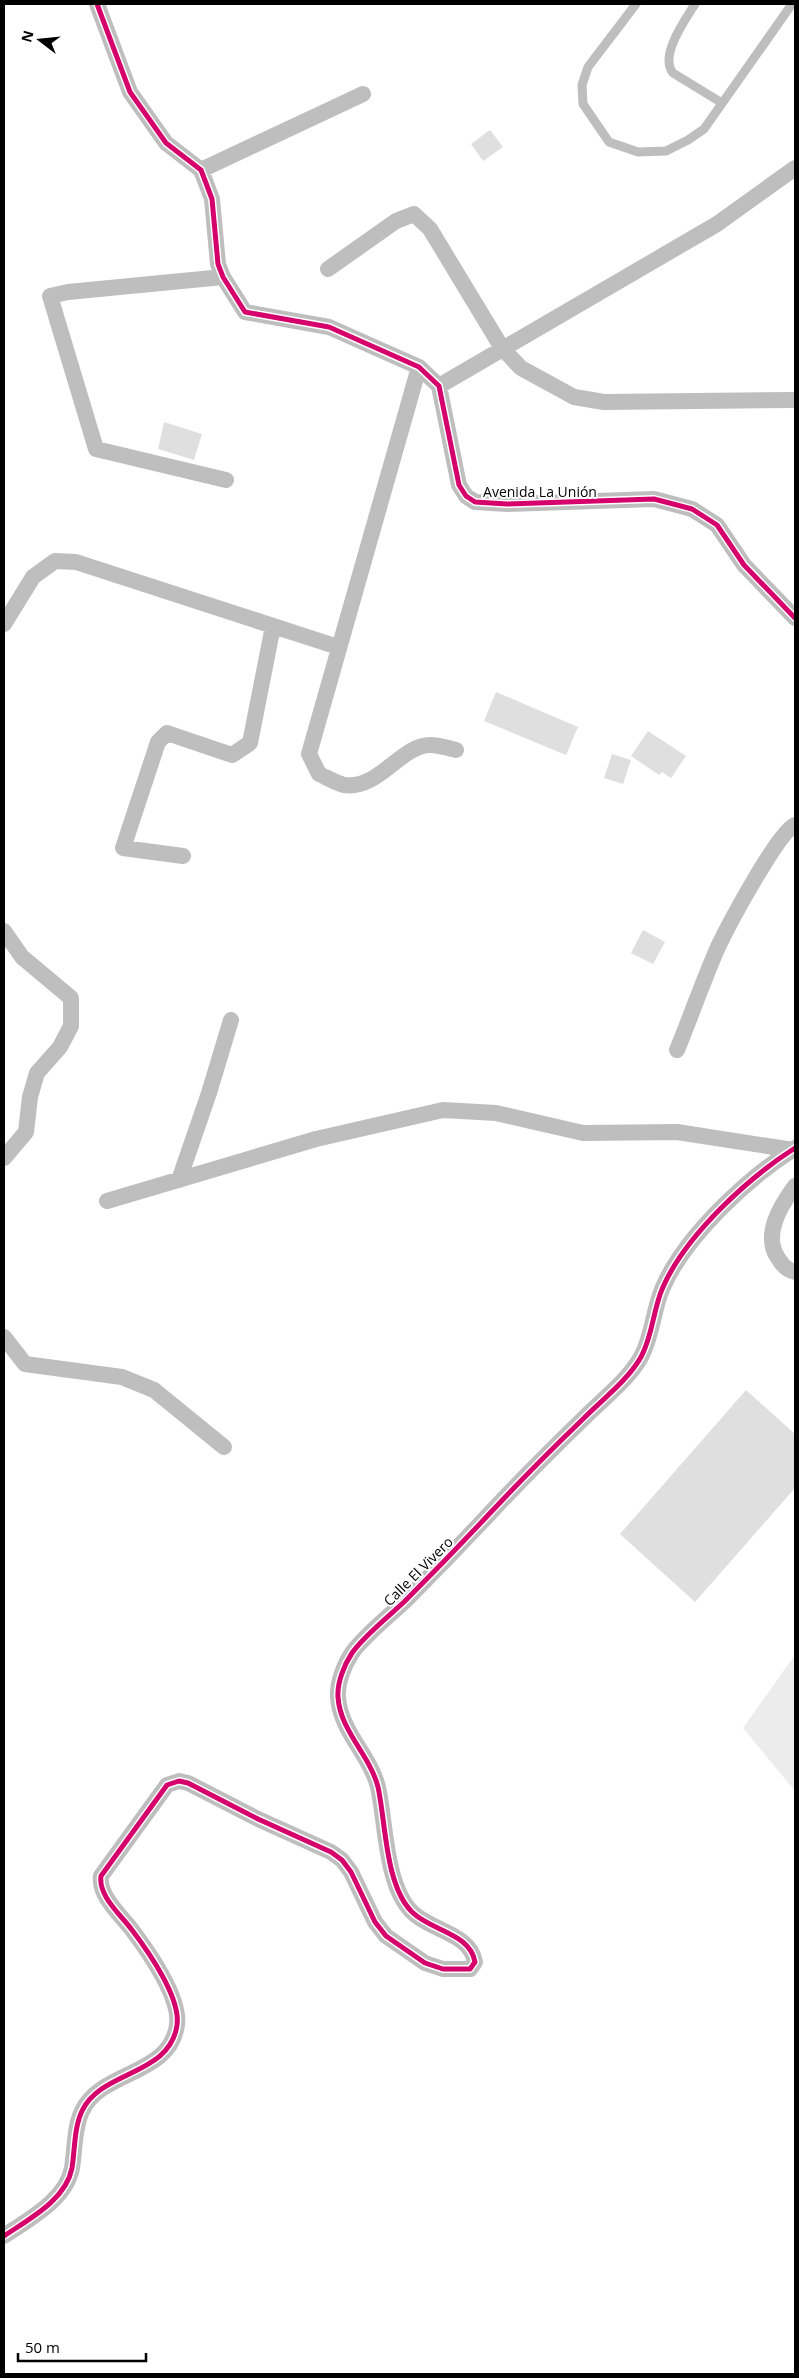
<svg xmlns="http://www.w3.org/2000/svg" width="799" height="2378" font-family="'Open Sans',sans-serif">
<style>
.green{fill:#ececec}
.building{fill:#dfdfdf}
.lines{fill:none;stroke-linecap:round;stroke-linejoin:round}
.lane{stroke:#bebebe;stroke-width:9}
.street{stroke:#bebebe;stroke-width:16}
.cycleway-casing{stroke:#fff;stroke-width:8}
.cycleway{stroke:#d6006c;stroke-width:5}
.labels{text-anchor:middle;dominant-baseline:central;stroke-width:4;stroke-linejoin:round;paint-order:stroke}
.street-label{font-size:14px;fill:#000;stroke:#fff}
</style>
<rect width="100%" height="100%" fill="#fff"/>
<!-- green -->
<path class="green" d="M795 1655V1791L743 1728Z"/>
<!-- building -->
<path class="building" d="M490 130 503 147 483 161 471 144Z
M164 422 202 434 194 460 158 449Z
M496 692 578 727 566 755 484 721Z
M648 731 686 756 671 778 662 772 659 775 631 756Z
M612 754 631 760 623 784 604 778Z
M643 930 665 942 653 964 631 953Z
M746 1390 795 1434V1488L695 1602 620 1534Z"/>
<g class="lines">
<!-- lane -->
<path class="lane" d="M636 4 588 67 582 85 583 104 609 142 638 152 666 151 688 140 704 129 792 4
M695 4C685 20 659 56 673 73L722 103"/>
<!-- street -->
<path class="street" d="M97 4 130 92 166 143 201 170 212 199 218 264 223 277 245 312 329 327 419 367 439 386 459 485 466 496 475 502 507 504 654 499 692 509 717 525 744 565 795 618
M201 170 363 94
M328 269 396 221 414 214 430 229 502 348 521 368 574 397 604 402 795 400
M223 277 68 292 50 296 96 449 226 480
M419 367 309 754 319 774C326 777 336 783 344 785 379 790 401 745 430 745 438 745 448 748 456 750
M439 386 717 224 795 168
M4 624 33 577 55 561 76 562 338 647
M183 856 123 848 158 742 167 733 232 755 250 743 273 626
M4 931 22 957 71 998V1026L60 1047 37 1073 30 1097 26 1132 4 1158
M677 1050C691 1016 703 981 718 947 728 926 778 832 795 825
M179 1180 209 1093 231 1020
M795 1186C781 1205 762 1235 778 1258 783 1266 786 1269 795 1272
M107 1201 316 1139 443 1110 496 1113 583 1133 677 1132 793 1150
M4 1337 25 1364 122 1377 154 1390 224 1447
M4 2236C29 2219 66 2200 72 2168 75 2149 74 2128 82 2111 101 2070 170 2076 177 2025 181 1998 148 1951 132 1930 121 1915 98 1896 101 1876L167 1785 179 1781 188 1783 258 1819 331 1852 342 1860 351 1872 375 1922 386 1936 425 1963 443 1969H470L475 1962C470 1933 431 1931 412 1912 385 1885 386 1823 378 1787 370 1755 340 1731 338 1697 337 1683 344 1665 352 1653 363 1637 389 1616 404 1602 434 1572 463 1542 492 1511 522 1479 553 1448 584 1418 603 1399 628 1380 641 1357 653 1335 653 1309 663 1287 686 1235 748 1178 795 1148"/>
<!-- cycleway casing -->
<g class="cycleway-casing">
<path id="cycleway" d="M97 4 130 92 166 143 201 170 212 199 218 264 223 277 245 312 329 327 419 367 439 386 459 485 466 496 475 502 507 504 654 499 692 509 717 525 744 565 795 618
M4 2236C29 2219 66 2200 72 2168 75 2149 74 2128 82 2111 101 2070 170 2076 177 2025 181 1998 148 1951 132 1930 121 1915 98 1896 101 1876L167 1785 179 1781 188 1783 258 1819 331 1852 342 1860 351 1872 375 1922 386 1936 425 1963 443 1969H470L475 1962C470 1933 431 1931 412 1912 385 1885 386 1823 378 1787 370 1755 340 1731 338 1697 337 1683 344 1665 352 1653 363 1637 389 1616 404 1602 434 1572 463 1542 492 1511 522 1479 553 1448 584 1418 603 1399 628 1380 641 1357 653 1335 653 1309 663 1287 686 1235 748 1178 795 1148"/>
</g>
<!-- cycleway -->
<use href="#cycleway" class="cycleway"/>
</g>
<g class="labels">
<!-- street labels -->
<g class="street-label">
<text x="540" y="491">Avenida La Unión</text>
<text transform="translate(418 1571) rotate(-45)">Calle El Vivero</text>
</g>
</g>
<!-- border -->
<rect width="799" height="2378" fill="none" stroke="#000000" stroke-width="10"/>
<!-- north arrow -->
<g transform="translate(40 40) rotate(286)" stroke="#ffffff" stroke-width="4" paint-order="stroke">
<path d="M0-4L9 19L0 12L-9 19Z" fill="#000000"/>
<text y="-8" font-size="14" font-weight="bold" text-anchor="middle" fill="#000000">N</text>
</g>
<!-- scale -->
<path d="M18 2353v8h128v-8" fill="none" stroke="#000000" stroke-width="2.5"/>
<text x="25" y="2353" font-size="15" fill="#000000" stroke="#ffffff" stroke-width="4" paint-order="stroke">50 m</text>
</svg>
